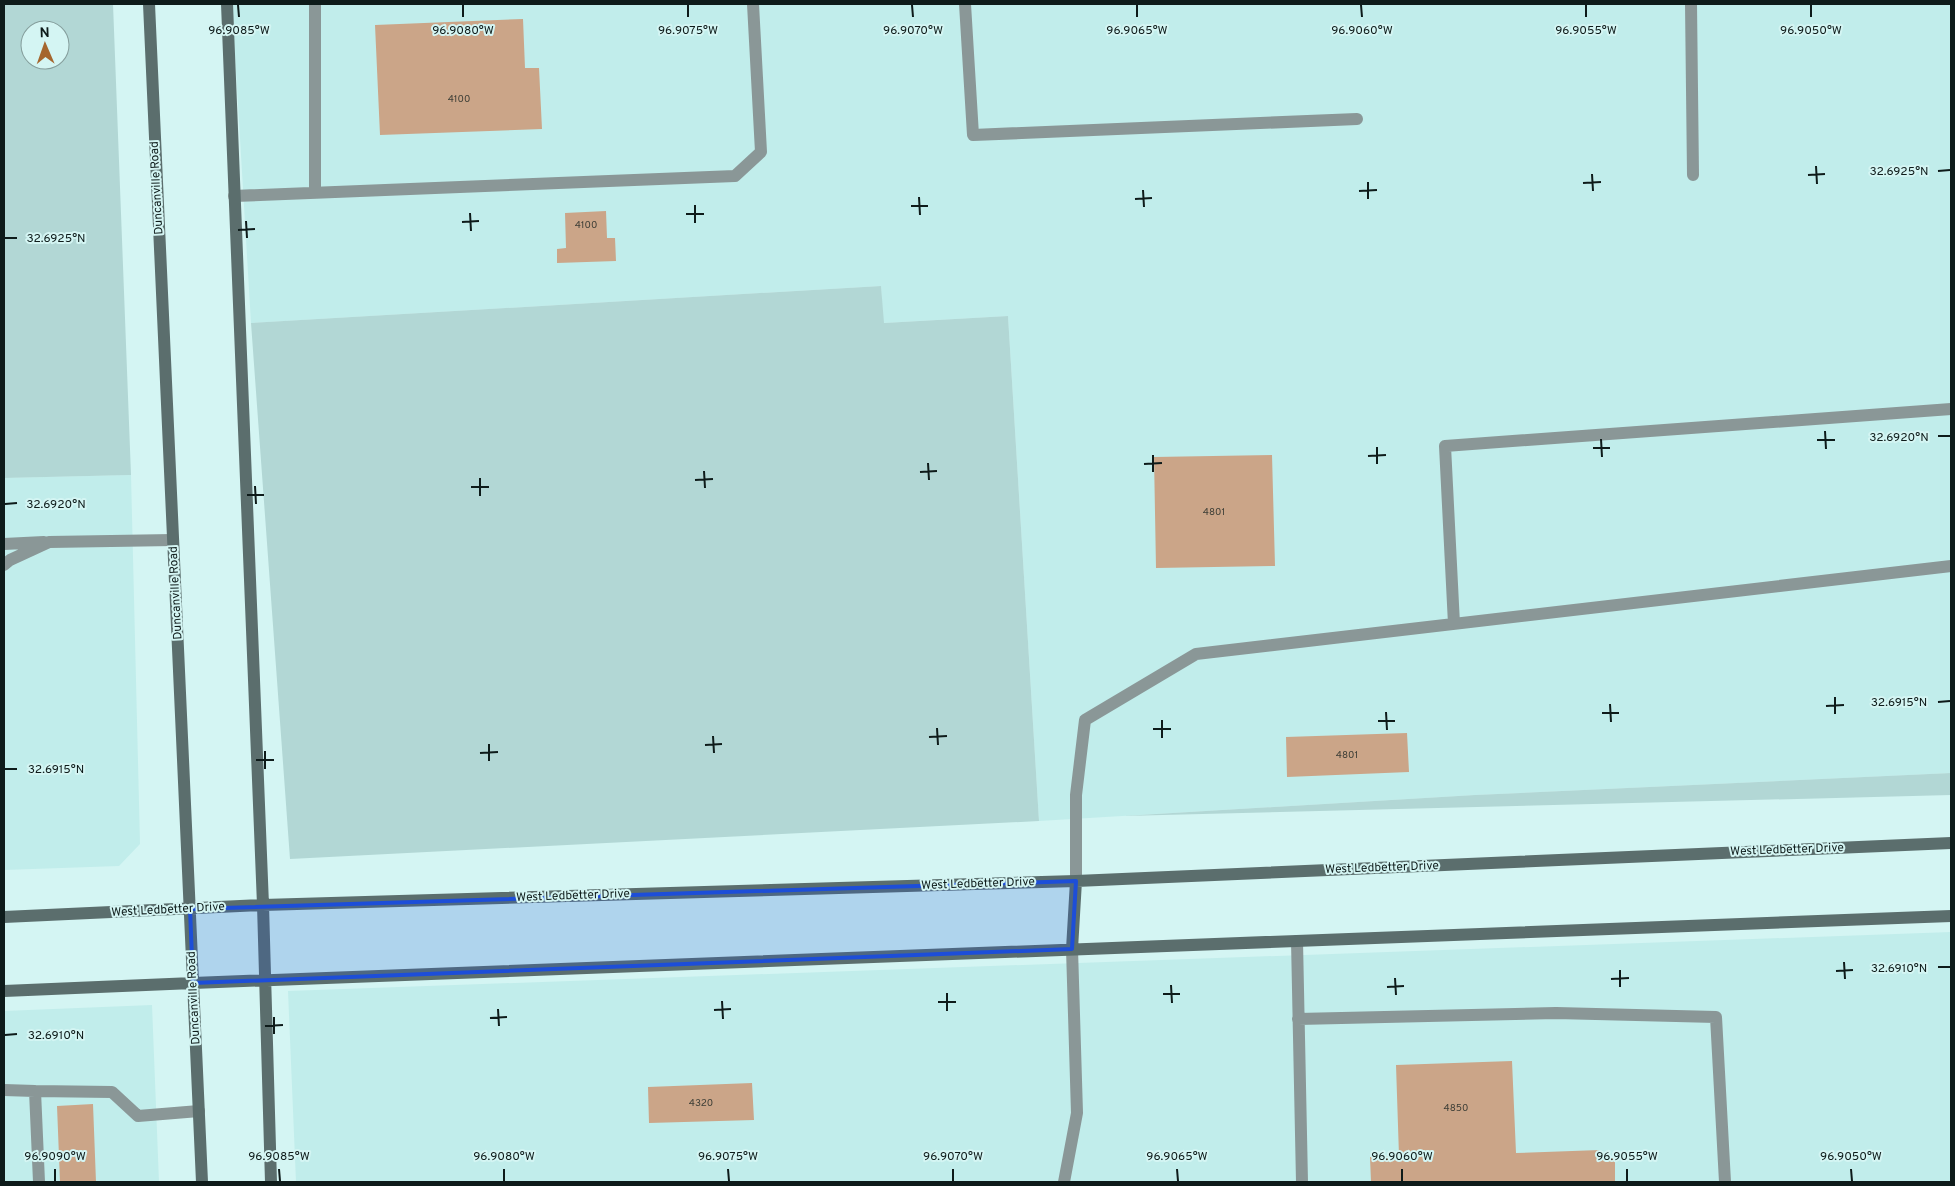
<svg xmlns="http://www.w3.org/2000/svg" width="1955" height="1186" font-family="Overpass,sans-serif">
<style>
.built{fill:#c1edeb}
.green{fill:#b2d7d5;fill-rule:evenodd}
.building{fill:#cba588}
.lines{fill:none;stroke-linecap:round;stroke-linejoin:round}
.lane{stroke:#8a9797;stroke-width:12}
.secondary{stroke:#5b6e6d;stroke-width:12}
.marked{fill:#1d4ed8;fill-opacity:0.2;stroke:#1d4ed8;stroke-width:4;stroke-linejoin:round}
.ticks{fill:none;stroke:#0e1b1a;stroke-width:2}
.labels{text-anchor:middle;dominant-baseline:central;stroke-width:4;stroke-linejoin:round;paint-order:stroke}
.number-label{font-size:10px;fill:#3d3e36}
.street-label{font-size:12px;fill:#0e1b1a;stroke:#d4f5f3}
.ticks-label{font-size:12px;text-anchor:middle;fill:#0e1b1a;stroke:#d4f5f3;stroke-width:4;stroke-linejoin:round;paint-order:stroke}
</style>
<rect width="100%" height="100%" fill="#d4f5f3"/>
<!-- built -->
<path class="built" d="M232 4H1951V773L1475 795 1039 821 1008 316 883 323 881 286 251 323Z
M131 475 140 844 119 866 4 870V478Z
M1951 932V1182H296L288 991Z
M152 1005 159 1182H4V1011Z"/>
<!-- green -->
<path class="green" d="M4 4H113L131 475 4 478ZM30 30H60V60H30Z
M881 286 884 323 1008 316 1039 821 290 859 251 323Z
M1951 773V795L1123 816 1475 795Z"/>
<!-- building -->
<path class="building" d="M523 19 525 68H539L542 129 380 135 375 25Z
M606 211 607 238H615L616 261 557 263V249L566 248 565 213Z
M1272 455 1275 566 1156 568 1154 457Z
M1407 733 1409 772 1287 777 1286 737Z
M1512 1061 1516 1153 1600 1150V1158H1615V1182H1371L1370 1157 1399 1156 1396 1065Z
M752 1083 754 1120 649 1123 648 1087Z
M93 1104 96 1182H60L57 1106Z"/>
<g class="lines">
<!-- lane -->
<path class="lane" d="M965 4 973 135 1357 119
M1691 4 1693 175
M315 193V4
M234 196 735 176 761 152 753 4
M4 544 44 542
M4 565 10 560 49 542 173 540
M1454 624 1445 446 1951 409
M1076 881V795L1085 720 1196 654 1951 566
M1297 941 1302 1182
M1298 1019 1556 1013 1716 1017 1725 1182
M4 1090 35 1091 39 1182
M35 1091 112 1092 138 1116 199 1111
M1064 1182 1077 1113 1072 949"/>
<!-- secondary -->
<path class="secondary" d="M149 4 202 1182
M227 4 263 905 271 1182
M4 917 263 905 1076 881 1951 843
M1072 949 1076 881
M4 991 193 983 1951 916"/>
</g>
<!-- marked area -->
<path class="marked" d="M1076 881 1072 949 193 983 190 909Z"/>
<!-- ticks -->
<path class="ticks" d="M238 5 239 17M463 5V17M688 5V17M912 5 913 17M1137 5V17M1361 5 1362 17M1586 5V17M1811 5V17M1816 166 1817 184M1938 171 1950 170M1592 174 1593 191M1808 175 1825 174M1368 182V199M1583 183 1601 182M1143 190 1144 207M1359 191 1377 190M919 197 920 215M1135 199 1152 198M695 205V223M911 206H928M470 213 471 231M686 214H704M246 221 247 238M462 222 479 221M238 230 255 229M5 238H17M1825 431 1826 449M1938 436H1950M1601 439 1602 457M1817 440H1835M1377 447V464M1593 448H1610M1153 455V472M1368 456 1386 455M928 463 929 480M1144 464 1162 463M704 471 705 488M920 472 937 471M480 478V496M695 480 713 479M255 486 256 504M471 487H489M247 495H264M5 504 17 503M1835 697V714M1938 702 1950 701M1610 704 1611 722M1826 706 1844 705M1386 712 1387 730M1602 713H1619M1162 720V738M1378 721H1395M937 728 938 745M1153 729H1171M713 736 714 753M929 737 947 736M489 744V761M705 745 722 744M265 751V769M480 753 498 752M256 760H274M5 769H17M1844 962 1845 979M1938 967H1950M1620 970V987M1836 971 1853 970M1395 978 1396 995M1611 979 1629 978M1171 985 1172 1003M1387 987 1404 986M947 993V1011M1163 994H1180M722 1001 723 1019M938 1002H956M498 1009 499 1026M714 1010 731 1009M274 1017V1034M490 1018 507 1017M265 1026 283 1025M5 1035 17 1034M55 1169V1181M279 1169 280 1181M504 1169V1181M728 1169 729 1181M953 1169V1181M1177 1169 1178 1181M1402 1169V1181M1627 1169V1181M1851 1169 1852 1181"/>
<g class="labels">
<!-- number labels -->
<g class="number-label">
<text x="459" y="99">4100</text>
<text x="586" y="225">4100</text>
<text x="1214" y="512">4801</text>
<text x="1347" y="755">4801</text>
<text x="701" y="1103">4320</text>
<text x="1456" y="1108">4850</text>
</g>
<!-- street labels -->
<g class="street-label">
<text transform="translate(157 188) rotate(-93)">Duncanville Road</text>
<text transform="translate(176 593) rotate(-93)">Duncanville Road</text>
<text transform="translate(1787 850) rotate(-2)">West Ledbetter Drive</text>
<text transform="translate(1382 868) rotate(-2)">West Ledbetter Drive</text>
<text transform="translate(978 884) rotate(-2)">West Ledbetter Drive</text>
<text transform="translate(573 896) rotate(-2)">West Ledbetter Drive</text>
<text transform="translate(168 910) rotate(-3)">West Ledbetter Drive</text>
<text transform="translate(194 998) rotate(-93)">Duncanville Road</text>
</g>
</g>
<g class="ticks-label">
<text x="239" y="34">96.9085°W</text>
<text x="463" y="34">96.9080°W</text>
<text x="688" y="34">96.9075°W</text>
<text x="913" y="34">96.9070°W</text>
<text x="1137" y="34">96.9065°W</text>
<text x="1362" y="34">96.9060°W</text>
<text x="1586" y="34">96.9055°W</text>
<text x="1811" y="34">96.9050°W</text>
<text x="1899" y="175">32.6925°N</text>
<text x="56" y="242">32.6925°N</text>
<text x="1899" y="441">32.6920°N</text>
<text x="56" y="508">32.6920°N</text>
<text x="1899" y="706">32.6915°N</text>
<text x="56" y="773">32.6915°N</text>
<text x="1899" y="972">32.6910°N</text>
<text x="56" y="1039">32.6910°N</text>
<text x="55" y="1160">96.9090°W</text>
<text x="279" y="1160">96.9085°W</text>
<text x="504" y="1160">96.9080°W</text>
<text x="728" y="1160">96.9075°W</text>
<text x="953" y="1160">96.9070°W</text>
<text x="1177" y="1160">96.9065°W</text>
<text x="1402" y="1160">96.9060°W</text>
<text x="1627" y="1160">96.9055°W</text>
<text x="1851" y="1160">96.9050°W</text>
</g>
<!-- border -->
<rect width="1955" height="1186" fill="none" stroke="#0e1b1a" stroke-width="10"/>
<!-- north arrow -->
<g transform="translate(45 45) rotate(358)"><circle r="24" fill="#d4f5f3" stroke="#859e9c"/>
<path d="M0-4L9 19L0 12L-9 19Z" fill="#a5662e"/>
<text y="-8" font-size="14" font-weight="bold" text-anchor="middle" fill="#0e1b1a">N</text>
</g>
</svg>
